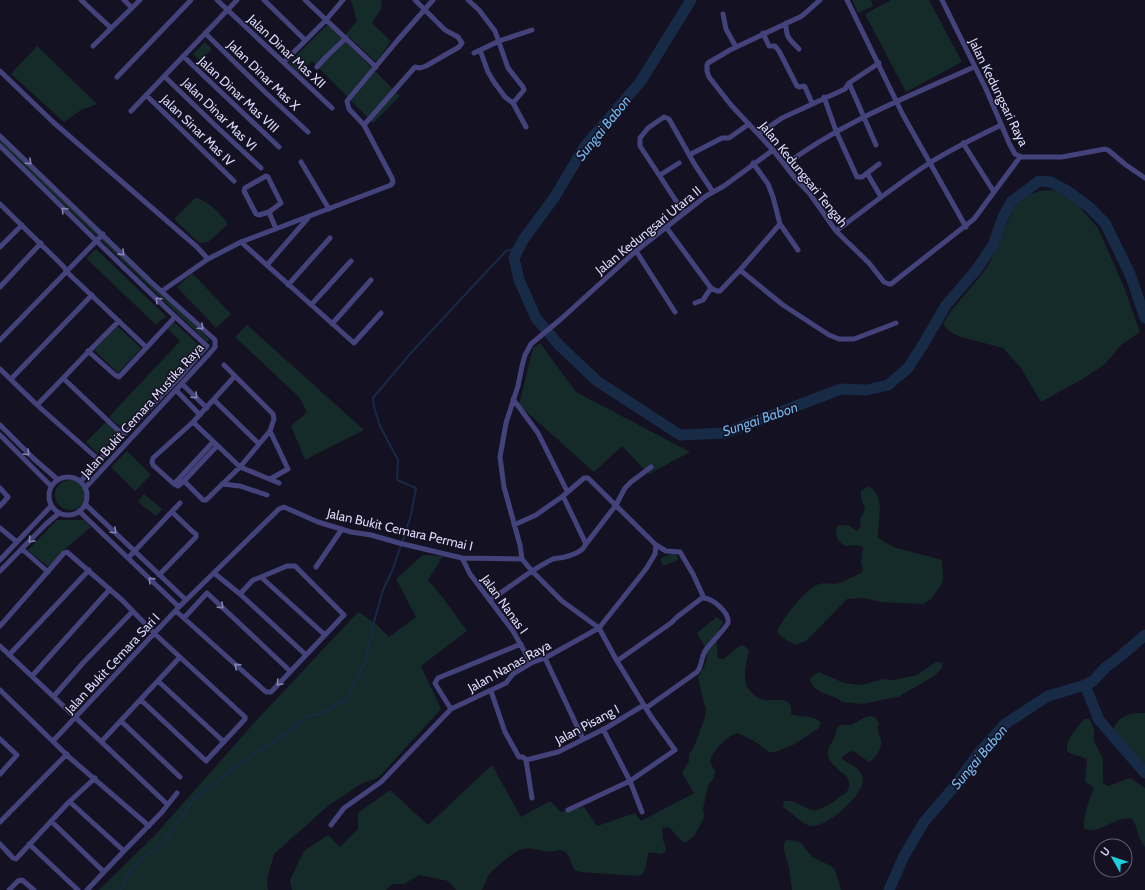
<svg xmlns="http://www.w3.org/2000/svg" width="1145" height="890" font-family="Cabin,sans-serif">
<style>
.green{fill:#152b2a}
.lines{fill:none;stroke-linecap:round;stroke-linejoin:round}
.stream{stroke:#172a46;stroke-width:2}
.river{stroke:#172a46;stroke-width:11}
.minor{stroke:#44427b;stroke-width:5}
.oneway{stroke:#8886b4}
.labels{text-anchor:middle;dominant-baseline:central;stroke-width:3;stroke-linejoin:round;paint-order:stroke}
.street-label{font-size:13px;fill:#dbd8fa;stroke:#141122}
.water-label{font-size:14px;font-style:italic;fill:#73b6ec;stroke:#141122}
</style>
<rect width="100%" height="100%" fill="#141122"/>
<!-- green -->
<path class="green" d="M351 0H382L381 9 372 23 391 41 376 62 346 34 357 21Z
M852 0H871L873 6 858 13Z
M891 0H929L962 62 906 92 865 14Z
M328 24 400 96 373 123 312 61 299 73 289 63Z
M205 42 212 49 200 61 193 54Z
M37 46 97 104 81 110 64 122 11 74Z
M0 139 209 339 207 342 0 143Z
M1052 190 1057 191 1077 204 1098 228 1124 287 1140 332 1121 345 1105 364 1084 378 1041 402 1021 368 1003 348 961 337 949 331 943 324 951 311 982 274 989 264 1014 207 1029 195 1040 191Z
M197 198C209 202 220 213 227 223L226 226 208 242 199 243 174 219 194 199Z
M96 249 166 316 156 325 86 258Z
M192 273 231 314 216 328 177 287Z
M174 322 200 346 123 429 109 417 180 341 168 329Z
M247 325 364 430 305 460 291 426 307 412 299 397 235 337Z
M117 326 141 348 118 373 94 350Z
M540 343 576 392 690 452 649 474 622 446 594 472 519 405 533 348Z
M106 422 118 434 98 454 86 442Z
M127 451 151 475 135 491 111 467Z
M55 495a15 15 0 1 1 30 0a15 15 0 1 1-30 0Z
M869 486C887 500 877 518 878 538L893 547 942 560 943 580 941 585 931 599 923 604 881 602 863 598 847 599 806 641 796 645 786 640 777 632C783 618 804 591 817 585 825 582 828 584 835 584 842 583 854 576 861 573L863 569 861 563 863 547 856 545 845 546C836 540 835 536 837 526L848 525 857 531 861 526 860 520 865 509 861 498V491Z
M144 494 162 509 156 516 138 502Z
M57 520H84L91 527 65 549 48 567 28 550Z
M675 552 678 560 663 566 660 559Z
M423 555 443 556 428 580 443 598 467 631 421 666 441 709 379 777 361 784 328 806 274 854 267 879 268 890H99L156 834 254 723 358 612 375 623 389 637 416 617 396 579Z
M717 617 723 622C716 633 716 645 718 658L722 659C731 656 734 647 743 645L749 650C747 660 743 673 746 684 747 687 749 690 751 692 755 696 759 699 764 700 775 702 794 694 791 714 803 718 809 714 821 722L819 728 793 745 775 752H769L754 741 738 733C726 736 713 750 710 762L715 771 714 777 708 786 703 809 704 815 703 820 694 836 685 843C678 839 675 832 668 827L662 828 663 840 665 845 666 851 661 854 649 852C646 859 647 867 643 874L637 876 580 872 574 870 569 857 566 852 560 850 549 852 528 848 517 851 502 862 489 874 482 890H456L448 881 419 875 404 884H392L386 890H292L290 880 304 851 328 835 340 847 358 829V813L390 790 428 825 492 765 521 817 550 801 561 812 584 807 597 826 635 813 641 821 694 793 682 773 689 761V754L694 747 705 717 706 708 703 700 698 677C711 657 709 653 697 633Z
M936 662 942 663V668L934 676 898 697 881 700 863 704 842 702C833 692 816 697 810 680L812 676 819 672 844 683 862 685 883 679 894 680 917 675Z
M1145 713V768L1119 741 1113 732C1117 715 1130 713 1145 713Z
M871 716 876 718 879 723C876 733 880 733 881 741 882 749 875 759 869 762L855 752 850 751 841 758C847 763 859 767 862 775 869 792 827 828 811 826 803 825 790 811 783 807L784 801C798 799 804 811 816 810 822 810 845 795 848 790 850 786 849 782 848 778 840 769 823 762 829 747 830 744 833 742 834 739 836 733 836 729 840 725H851L866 717Z
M1084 719H1090L1094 730V741L1103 759V783L1108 786 1130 778 1145 788V847C1138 840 1138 827 1132 819 1117 816 1107 828 1094 830 1091 830 1087 829 1084 829 1083 815 1089 801 1094 788L1085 781 1087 760C1081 755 1073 756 1067 751 1066 738 1077 729 1084 719Z
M786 840 796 841 802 844 812 857 831 866 835 870 841 890H792L789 867 784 850V845Z"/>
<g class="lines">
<!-- stream -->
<path class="stream" d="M120 890 131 870 147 854 162 845 193 800 245 760 290 731 304 718 321 713 347 699 365 662 375 618 383 590 392 571 404 537 411 515 416 488 397 480 398 460 380 426 374 407 373 398 410 354 489 269 506 251 519 248"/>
<!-- river -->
<path class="river" d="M691 0 641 81 585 146 554 198 523 240 514 258 519 280 536 318 559 345 597 381 680 435 725 433 841 389 867 390 888 385 908 368 924 343 946 305 977 269 993 245 1003 217 1011 202 1039 181 1051 182 1066 190 1089 207 1105 223 1130 274 1145 318
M1085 685 1099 720 1145 773
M889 890 904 856 924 822 954 787 978 754 1005 724 1048 696 1085 685 1093 681 1105 668 1122 655 1145 635"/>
<!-- minor -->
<path class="minor" d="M81 0 111 28
M124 0 132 8
M217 0 332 108
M264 0 305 40
M305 0 376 67
M468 0 479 10 495 31 508 68 523 87 524 90 513 103
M820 0 802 16 730 50 708 63 707 65V71L709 77 731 105 773 150 794 177 810 194 836 231 869 263 884 282 889 284H891L974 219 1020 157
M847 0 903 115 966 227
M942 0 986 89 1010 145 1015 154 1022 157H1062L1105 149 1108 150 1126 165 1145 178
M723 14 726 29 736 47
M786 23C786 38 789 39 799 49
M205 33 266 93 308 132
M763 33 769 46H775L779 51 797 86 799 87 804 86 805 87 812 103
M93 46 140 0
M480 50 488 72 494 82 505 97 513 103 526 127
M474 53 499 41 532 30
M183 56 279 147
M284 62 326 20 343 0
M317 67 326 57 346 38
M0 71 53 122 197 247 208 259
M164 76 218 128 261 168
M117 77 191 0
M849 83 876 145
M146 95 234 181
M824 97 836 131 857 177H862L879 164
M131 111 237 0
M364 125 415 67 420 68 426 66 459 47 462 43 458 37 445 30 415 0
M759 134 782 118 845 89 849 83 879 63
M0 136 150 281 213 338 215 340V347
M963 143 994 192
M0 146C69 213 136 282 207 346
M689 155 722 138H729L749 124
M301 162 329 209
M753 163 768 184 773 197 780 224 798 250
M785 165C842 122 910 96 974 67
M867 173 881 197
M660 175 679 163
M0 204 63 266 69 274 146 347
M269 212 259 215 256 214 244 191 245 188 266 176 268 177 281 203 269 212 276 229
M684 213 640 146V138L648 128 664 117 669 119 695 165 713 192
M780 224 740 270 783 305 829 335 839 339H854L896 323
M666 227 711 288 717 291H720L740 270
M836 231C867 208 896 185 928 164 951 149 977 137 1001 125
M241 242 354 343 381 313
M0 247 22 225
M636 251 675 312
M267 265 308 218
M288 285 330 238
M0 287 41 243
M162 291 208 259 241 242 391 185 393 182 392 178 364 125 349 109 347 101 397 41 433 0
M695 303 703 300 711 288
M311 305 351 261
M332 324 371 280
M0 340 103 234
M88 351 115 375 119 377 175 317
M0 369 37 405 99 460
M11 379 92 295
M64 379 123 435
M182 384 207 408
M176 390 200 415
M513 399 538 433 567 491
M214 400 259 444
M37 405C65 377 91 348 119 321
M193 422 240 467 279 483
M0 425 33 458 57 479
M0 435 51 486
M49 496a19 19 0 1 1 38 0a19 19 0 1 1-38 0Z
M270 479 288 469 270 431
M81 481 99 460 178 379 207 346
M184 481 203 500H206L240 467 270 431 274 419 273 414 224 365
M174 484 153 465 152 462 153 458 193 422 235 376
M174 484 178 486 184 481 217 446
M174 484 213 442
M222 484 240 486 267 495
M0 488 8 497 0 506
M85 488 210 353 215 347
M85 504 186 600
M79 511 179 607
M514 525 536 515 563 496 584 478H588L656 545 666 551 680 552 693 574 704 598
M0 528 17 542
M586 544 616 505 625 488 631 482 651 467
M22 549 48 572
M128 558 180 503
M462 558 470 574 513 631 531 663
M522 559 520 545 504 487 500 457 506 423 518 386 522 366 525 355 531 344 561 319 636 251 706 196 724 186 773 150
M0 560 51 506
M316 567 342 529
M0 571 45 525 59 513
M214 573 240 594 306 655
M159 575 196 537V534L193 532 172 512
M240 594 253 580 261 577 325 635
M490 600C511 587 530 570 553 559 557 558 561 558 565 557 573 555 583 551 586 544L563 496
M176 611 266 692H271L344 615 295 566H287L261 577
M184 618 207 593 290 671
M0 626 64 553 67 552 122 600 155 634 245 717V719L206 761 141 700
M0 646 167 804
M9 655 89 570
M545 658 583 739
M617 661 671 623 677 617 702 598C712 597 730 613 728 623 722 633 712 641 705 651 701 658 702 666 697 672L646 708
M32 676 110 589
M158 681 224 742
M0 690 70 758 149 826
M491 691 505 732 519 757H523L526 760 558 752 606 728 644 705
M54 696 83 663 133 611
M451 709 436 685 435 683 438 678 521 644
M121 721 180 777
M603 729 630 781 642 812
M0 739 17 755 0 774
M53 741 179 607 279 509 284 507 318 522 351 532 371 535 399 543 462 558 522 559 532 571 562 601 599 628 617 661 650 715 675 750 630 781 568 810
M102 741 180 657
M526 760 532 798
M70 802 124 851
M51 821 104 872 124 851 162 812 177 793
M0 822 67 754
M331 825 344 808 381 782 451 709 506 683 513 674 531 663 545 658 599 628 646 569 655 554 656 545
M0 844 13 858 16 859 68 803 95 778
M29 844 78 890
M9 890 18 881 22 880 34 890
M87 890 104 872"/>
</g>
<!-- one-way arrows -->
<defs><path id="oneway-chevron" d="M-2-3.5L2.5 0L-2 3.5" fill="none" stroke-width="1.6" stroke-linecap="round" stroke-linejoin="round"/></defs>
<g class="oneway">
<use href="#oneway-chevron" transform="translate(29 162) rotate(43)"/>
<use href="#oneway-chevron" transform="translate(64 210) rotate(-135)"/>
<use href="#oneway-chevron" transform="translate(122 253) rotate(44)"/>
<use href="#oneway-chevron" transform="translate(158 300) rotate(-136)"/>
<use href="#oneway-chevron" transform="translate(201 327) rotate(42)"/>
<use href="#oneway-chevron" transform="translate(195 396) rotate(44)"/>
<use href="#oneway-chevron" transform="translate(27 453) rotate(45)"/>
<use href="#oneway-chevron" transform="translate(114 531) rotate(43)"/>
<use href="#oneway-chevron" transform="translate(31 540) rotate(134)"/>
<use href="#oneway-chevron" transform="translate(151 580) rotate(-136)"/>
<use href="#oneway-chevron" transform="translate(221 606) rotate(43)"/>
<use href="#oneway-chevron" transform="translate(237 666) rotate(-138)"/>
<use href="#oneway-chevron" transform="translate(279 683) rotate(133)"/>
</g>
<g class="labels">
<!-- street labels -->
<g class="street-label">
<text transform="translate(287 51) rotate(43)">Jalan Dinar Mas XII</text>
<text transform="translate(264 75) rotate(44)">Jalan Dinar Mas X</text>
<text transform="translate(999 92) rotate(64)">Jalan Kedungsari Raya</text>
<text transform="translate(239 94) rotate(43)">Jalan Dinar Mas VIII</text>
<text transform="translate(220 114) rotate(44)">Jalan Dinar Mas VI</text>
<text transform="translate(198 130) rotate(44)">Jalan Sinar Mas IV</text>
<text transform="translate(804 174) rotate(51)">Jalan Kedungsari Tengah</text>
<text transform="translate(648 230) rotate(-39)">Jalan Kedungsari Utara II</text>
<text transform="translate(142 410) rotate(-48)">Jalan Bukit Cemara Mustika Raya</text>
<text transform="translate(400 529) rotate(13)">Jalan Bukit Cemara Permai I</text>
<text transform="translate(505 604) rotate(54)">Jalan Nanas I</text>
<text transform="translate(112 663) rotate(-47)">Jalan Bukit Cemara Sari I</text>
<text transform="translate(509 666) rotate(-29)">Jalan Nanas Raya</text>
<text transform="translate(587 724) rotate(-28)">Jalan Pisang I</text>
</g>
<!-- water labels -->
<g class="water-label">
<text transform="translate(603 128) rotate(-51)">Sungai Babon</text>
<text transform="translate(760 419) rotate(-19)">Sungai Babon</text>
<text transform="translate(979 757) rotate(-50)">Sungai Babon</text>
</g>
</g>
<!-- north arrow -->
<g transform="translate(1113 858) rotate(309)"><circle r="19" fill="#141122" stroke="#646178"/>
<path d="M0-3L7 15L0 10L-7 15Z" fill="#1fcfde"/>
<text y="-6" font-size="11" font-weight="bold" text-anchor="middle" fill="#dbd8fa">U</text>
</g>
</svg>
